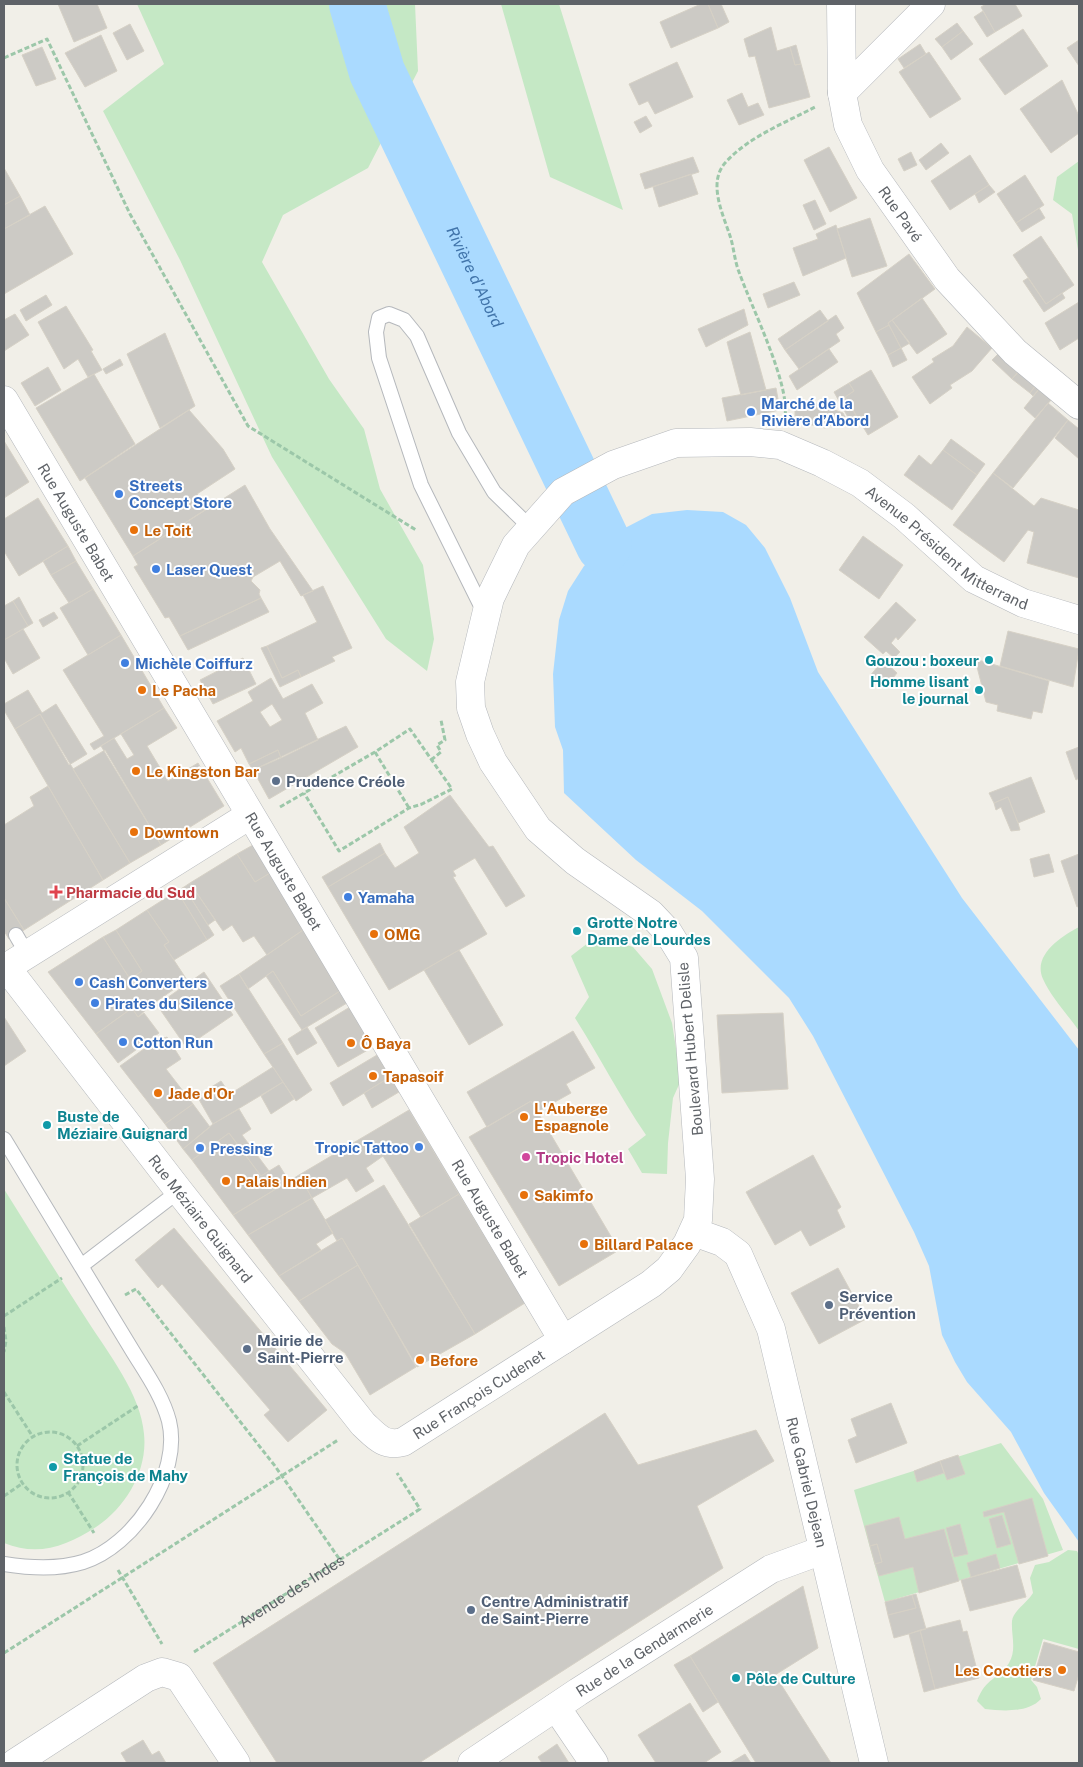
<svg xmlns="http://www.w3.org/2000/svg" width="1083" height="1767" font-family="'Public Sans',sans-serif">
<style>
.green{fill:#c5e8c5}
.water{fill:#aadaff}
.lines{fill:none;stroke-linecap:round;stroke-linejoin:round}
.river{stroke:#aadaff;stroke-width:56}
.building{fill:#cccac5;stroke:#d6d1c6;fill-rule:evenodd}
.service-casing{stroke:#b5b8bc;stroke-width:16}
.minor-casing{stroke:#b5b8bc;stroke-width:29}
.tertiary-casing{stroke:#b5b8bc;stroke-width:29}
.path{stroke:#9cc7a9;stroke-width:3;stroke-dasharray:5 2.5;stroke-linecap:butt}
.service{stroke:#fff;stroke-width:14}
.minor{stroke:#fff;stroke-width:28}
.tertiary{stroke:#fff;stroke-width:28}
.shop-dot{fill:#3f7fe0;stroke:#fff;stroke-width:2}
.food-dot{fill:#e8710a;stroke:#fff;stroke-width:2}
.culture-dot{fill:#0f9aa8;stroke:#fff;stroke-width:2}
.service-dot{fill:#5c6f8a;stroke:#fff;stroke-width:2}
.health-dot{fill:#e0444e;stroke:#fff;stroke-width:2}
.hotel-dot{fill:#d1479c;stroke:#fff;stroke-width:2}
.labels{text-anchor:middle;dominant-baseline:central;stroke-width:4;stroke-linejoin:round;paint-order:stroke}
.street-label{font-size:15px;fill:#5f6368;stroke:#fff}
.shop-label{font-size:15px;font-weight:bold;fill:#366cbe;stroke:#fff;text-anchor:start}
.food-label{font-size:15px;font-weight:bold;fill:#c56008;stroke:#fff;text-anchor:start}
.culture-label{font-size:15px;font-weight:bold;fill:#0d838f;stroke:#fff;text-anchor:start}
.service-label{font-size:15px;font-weight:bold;fill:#4e5e75;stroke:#fff;text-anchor:start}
.health-label{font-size:15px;font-weight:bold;fill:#be3a42;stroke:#fff;text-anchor:start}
.hotel-label{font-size:15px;font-weight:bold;fill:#b23c85;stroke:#fff;text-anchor:start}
.water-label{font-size:16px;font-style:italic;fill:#4174aa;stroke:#fff}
</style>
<rect width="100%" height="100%" fill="#f1efe8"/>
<!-- green -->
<path class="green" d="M137 4H415L418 71 368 168 283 215 262 262 329 379 364 429 380 489 423 565 434 639 427 671 386 639 272 457 180 260 103 111 164 64Z
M501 4H559L623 210 550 177Z
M1079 161V256L1072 214 1053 200 1057 177Z
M1079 927V1031C1068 1015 1051 997 1043 979 1032 955 1062 936 1079 927Z
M597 936 633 947 652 969 672 1023 681 1080 673 1098 668 1143 667 1174 642 1173 628 1149 646 1135C620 1097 600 1057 575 1018L589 997 571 956Z
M4 1189C31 1233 59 1276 87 1320 108 1353 141 1394 144 1434 148 1471 125 1508 96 1527 67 1546 38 1557 4 1543Z
M1001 1443 1043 1499 1063 1550 885 1602 854 1490Z
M1068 1550 1077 1551 1079 1555V1649L1043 1639 1031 1680 1037 1687 1041 1699C1028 1713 1003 1711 985 1709L977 1701C986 1677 998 1680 1009 1663 1017 1649 1011 1636 1012 1621 1013 1611 1028 1602 1033 1593L1030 1578 1035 1565 1049 1562Z"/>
<!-- water -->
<path class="water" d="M687 510 723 512 746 525 765 548 790 598 818 672 962 898 1079 1050V1542L1044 1493 1011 1432 967 1382 955 1362 942 1335 929 1266 914 1232 813 1036 789 998 702 911 636 860 564 793 563 750 555 727 553 674 559 620 568 591 584 566 625 528 652 514Z"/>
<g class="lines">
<!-- river -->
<path class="river" id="s1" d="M357 4 377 72 604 545"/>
</g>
<!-- building -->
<path class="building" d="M58 4H97L107 28 74 42Z
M701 4H708L718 28 671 48 660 22Z
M708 4H721L729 22 718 28Z
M986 4H1015L1022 16 995 32 981 7Z
M983 11 995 32 987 37 974 17Z
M957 23 963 31 942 47 935 39Z
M130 24 144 51 127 60 113 33Z
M771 27 777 51 790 47 795 65 801 64 810 97 769 108 755 56 749 57 744 39Z
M1023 29 1048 66 1005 95 979 59Z
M963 31 973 44 951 60 942 47Z
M101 35 117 71 85 87 65 53Z
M1079 40V66L1067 48Z
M920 44 926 54 904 68 898 59Z
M796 45 801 64 795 65 790 47Z
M42 47 56 79 36 86 22 55Z
M929 52 961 99 930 118 899 72Z
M677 62 693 97 655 114 648 101 639 105 629 84Z
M1062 80 1079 116V133L1051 153 1020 109Z
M742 93 748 107 758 103 764 115 739 125 727 100Z
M646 116 652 126 640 133 634 122Z
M941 143 949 153 926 170 919 160Z
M829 147 857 198 830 212 804 160Z
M911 152 917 165 904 171 898 159Z
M970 155 989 185 950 210 931 181Z
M693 157 699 172 645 189 640 174Z
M4 168 20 196 4 205Z
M691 174 698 194 659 207 653 187Z
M1025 175 1044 205 1016 223 997 194Z
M989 185 995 192 979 203 975 194Z
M20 196 30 215 4 229V205Z
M815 200 826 224 814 230 803 205Z
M45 206 73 254 4 294V229Z
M1039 208 1045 218 1022 232 1016 223Z
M870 218 887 266 852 277 837 229Z
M836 225 846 258 803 276 793 248 818 239 816 234Z
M1041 236 1074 285 1046 304 1013 255Z
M909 254 935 289 888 323 889 325 876 332 857 293Z
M1028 278 1046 304 1062 293 1065 298 1044 312 1023 281Z
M794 282 800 295 768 308 763 294Z
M46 295 52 305 26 321 20 310Z
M922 298 947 334 917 354 892 320Z
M1079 302V338L1060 350 1045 323Z
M66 306 93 350 91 351 102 370 88 377 78 359 64 369 38 322Z
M744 309 748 325 706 347 698 329Z
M820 310 828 321 785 350 778 339Z
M15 314 29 335 4 351V320Z
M836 315 844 328 836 334 840 341 799 369 785 350Z
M892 320 910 343 901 348 888 323Z
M889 325 901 348 888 355 876 332Z
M967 327 992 348 972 371 950 385 952 388 930 404 912 377 934 362 932 359 953 346Z
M750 332 766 390 741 395 727 342Z
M165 333 195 406 160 428 127 354Z
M901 348 907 360 893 367 888 355Z
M829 349 838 362 797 390 789 376Z
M999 353 1019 371 1012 379 992 360Z
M120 359 123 365 106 374 103 369Z
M48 367 61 390 35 406 21 383Z
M871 370 898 417 868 435 845 397 854 391 849 383Z
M1019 371 1036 385 1030 393 1012 379Z
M94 374 135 444 80 481 36 408Z
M849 383 854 391 845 397 856 415 849 419 834 392Z
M1036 385 1040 388 1033 396 1030 393Z
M776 388 780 410 727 421 722 398Z
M1040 388 1052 399 1035 418 1024 408Z
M810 401 843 413 845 417 825 428 795 421V408Z
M1048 403 1068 420 1013 488 993 473Z
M189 410 223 449 235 469 197 494 208 508 133 556 85 478Z
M1068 420 1079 429V459L1055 438Z
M951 439 985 464 977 475 943 450Z
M4 441 29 482 4 498Z
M943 450 977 475 952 510 904 475 919 455 931 465Z
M993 473 1034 506 1041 498 1079 510V578L1027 563 1034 532 1028 530 1004 562 953 525Z
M245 485 270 529 313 591 301 596 280 561 253 577 251 581 260 590 259 594 261 598 180 636 169 617 165 618 134 567 138 565 133 556Z
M38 498 68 546 19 576 4 551V519Z
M863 536 903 565 879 599 839 570Z
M68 546 76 561 51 575 43 561Z
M76 561 93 589 69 603 51 575Z
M323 586 352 648 332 657 335 661 301 677 298 670 282 678 267 646 317 622 303 595Z
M93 589 121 635 88 655 60 608Z
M19 597 33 623 28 626 13 601Z
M261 598 269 612 188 650 180 636Z
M13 601 28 626 4 640V606Z
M896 602 916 620 898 640 896 637 891 643 900 652 894 658 886 651 883 654 864 637Z
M54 612 58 618 43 627 39 620Z
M23 629 40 658 13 674 4 658V640Z
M1008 631 1079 649 1073 687 1000 666Z
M121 635 164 708 94 750 90 744 104 736 63 670Z
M267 646 282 678 298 670 301 677 280 687 261 648Z
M243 658 256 684 213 704 200 680Z
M975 659 1049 681 1042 713 1033 711 1031 719 997 711 998 705 986 702Z
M883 660 897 673 885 688 870 676Z
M271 678 283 699 312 684 323 703 305 713 318 740 281 758 278 750 249 764 241 748 235 752 217 721 253 701 248 692ZM272 704 282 720 270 727 260 712Z
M28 690 42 713 56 704 87 754 69 765 40 714 15 729 4 710V704Z
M164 708 177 728 147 746 168 781 198 763 224 806 161 845 101 746 114 738 127 759 134 755 121 734Z
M40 714 130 863 103 880 15 729Z
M346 726 358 747 269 799 253 770Z
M1079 747V778L1076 780 1066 752Z
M105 750 161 845 130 863 73 769Z
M278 750 281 758 253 770 249 764Z
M1031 777 1045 812 1018 823 1008 797 994 803 989 793Z
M48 786 103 880 24 930 4 898V825L34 806 30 797Z
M450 795 489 847 493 846 525 896 506 907 475 858 453 871 456 876 453 877 487 934 389 990 328 887 385 853 395 868 419 853 404 827Z
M1008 797 1018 823 1020 830 1011 831 1001 807 996 810 994 803Z
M380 843 385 853 328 887 322 877Z
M253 845 270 873 255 882 237 854Z
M237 854 255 882 270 873 303 930 267 955 254 936 243 942 232 925 223 931 190 883Z
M1049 854 1054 872 1034 877 1030 859Z
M1079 854V906L1077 907 1061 861Z
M190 883 215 920 208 925 184 887Z
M184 887 214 935 207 940 177 891Z
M177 891 207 940 174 960 164 945 169 942 147 910Z
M4 898 24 930 9 939 4 931Z
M147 910 169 942 164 945 187 980 150 1006 138 1017 132 1008 96 1034 48 972 103 937 130 979 142 971 116 930Z
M116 930 142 971 130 979 103 937Z
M303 930 340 991 301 1016 273 971 248 989 239 974Z
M459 950 503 1025 469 1045 424 970Z
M273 971 301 1016 340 991 347 1003 302 1030 266 976Z
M204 972 233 1015 186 1047 157 1005Z
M239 974 283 1043 264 1054 220 986Z
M350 1007 373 1047 338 1067 315 1028Z
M132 1008 138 1017 144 1013 159 1033 118 1063 96 1034Z
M783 1013 788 1089 722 1093 717 1015Z
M4 1017 26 1051 4 1066Z
M307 1027 317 1043 297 1055 288 1039Z
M573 1031 595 1068 566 1084 571 1093 537 1112 531 1101 487 1127 467 1092Z
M162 1036 164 1038 167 1037 181 1059 166 1069 193 1104 165 1124 120 1066Z
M283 1043 312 1090 296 1101 264 1054Z
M377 1055 390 1077 343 1106 330 1083Z
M273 1067 283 1082 213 1124 197 1096 221 1081 230 1094Z
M390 1077 399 1092 372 1108 364 1093Z
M283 1082 294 1099 271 1114 261 1096Z
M531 1101 619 1250 559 1286 469 1137Z
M193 1104 210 1127 183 1149 165 1124Z
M239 1109 251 1129 242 1135 269 1171 261 1176 229 1133 192 1160 183 1149 213 1124Z
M409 1110 459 1194 421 1217 383 1156 366 1168 374 1181 356 1192 347 1178 312 1198 299 1175Z
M229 1133 261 1176 279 1165 289 1181 233 1215 192 1160Z
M813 1155 841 1207 837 1210 845 1227 810 1246 801 1230 775 1245 746 1192Z
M299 1175 312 1198 248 1235 233 1215Z
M384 1185 475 1334 417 1367 342 1238 337 1241 325 1220Z
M459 1194 525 1303 475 1334 409 1224Z
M312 1198 333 1233 316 1244 321 1250 279 1276 248 1235Z
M174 1228 327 1410 288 1442 264 1415 270 1410 162 1284 158 1288 135 1260Z
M342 1238 358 1265 299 1301 279 1276Z
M358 1265 416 1367 370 1395 345 1353 332 1344 299 1301Z
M838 1268 866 1319 819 1344 791 1293Z
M891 1403 907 1443 856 1463 848 1440 857 1436 851 1419Z
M605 1413 638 1465 756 1430 774 1461 697 1506 723 1568 419 1763H277L213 1663Z
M958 1455 965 1474 947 1480 940 1461Z
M940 1461 944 1473 917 1482 914 1471Z
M1032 1498 1048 1556 1019 1564 1004 1512 984 1517 983 1512Z
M1002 1515 1011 1544 997 1548 989 1519Z
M899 1517 905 1539 944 1529 959 1581 919 1593 913 1567 879 1576 875 1564 882 1562 877 1544 870 1546 865 1526Z
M960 1524 968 1554 954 1557 946 1528Z
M877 1544 882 1562 875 1564 870 1546Z
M996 1554 1000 1568 971 1577 967 1563Z
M1017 1565 1026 1597 970 1611 961 1580Z
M803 1586 818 1648 775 1675 831 1763H756L690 1656Z
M916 1594 926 1629 894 1638 888 1615 916 1608 912 1595Z
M912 1595 916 1608 888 1615 885 1602Z
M960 1620 963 1632 967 1631 979 1678 935 1689 920 1630Z
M920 1630 935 1689 924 1692 909 1634Z
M1044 1642 1079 1652V1674L1074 1691 1033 1680Z
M690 1656 718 1702 703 1712 674 1665Z
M690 1703 721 1752 704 1763H656L638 1735Z
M143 1740 152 1755 159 1751 166 1763H127L121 1753Z
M557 1744 569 1763H542L538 1757Z
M745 1754 751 1763H730Z"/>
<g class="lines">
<!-- service casing -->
<g class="service-casing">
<path id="service" d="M484 612 421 485 379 358 376 332 379 318 389 314 404 320 417 336 459 433 494 492 531 528
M16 935 27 954
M4 1139 81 1266
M4 1564C30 1568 57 1570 83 1562 134 1546 182 1474 169 1421 162 1395 146 1373 132 1350 115 1322 98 1294 81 1266L179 1191"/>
</g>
<!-- minor casing -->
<g class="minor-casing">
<g id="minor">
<path d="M841 4 842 93"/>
<path id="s3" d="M931 4 842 93 848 125 870 170 947 279 1015 352 1079 405"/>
<path id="s4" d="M6 967 179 1191 363 1424C376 1436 384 1447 403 1442L563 1340"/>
<path id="s5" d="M694 1232 722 1242 738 1254 771 1329 874 1763"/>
<path d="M556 1707 594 1763"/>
<path d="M15 1763 146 1678 162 1672 179 1677 236 1763"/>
<path id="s6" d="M472 1763 578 1692 771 1569 823 1550"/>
</g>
</g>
<!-- tertiary casing -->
<g class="tertiary-casing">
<g id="tertiary">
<path id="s7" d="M4 400 563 1340 651 1284 669 1269 687 1244 698 1220 700 1179 684 958 668 932 651 914 575 861 538 829 493 762 480 734 471 708 470 682 490 598 516 545 563 492 613 465 676 443 750 442 780 445 822 463 860 483 904 516 974 579 1023 603 1079 620"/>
<path d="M4 969 250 815"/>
</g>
</g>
<!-- path -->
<g class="path">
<path d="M4 58 47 39 130 214 248 426 416 530"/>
<path d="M785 416C790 384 751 306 739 272 735 262 734 250 731 239 724 216 707 184 725 163 748 137 785 123 815 107"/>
<path d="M375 752 409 808"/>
<path d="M431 760 441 752 437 745 445 740 441 720"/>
<path d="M280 807 375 752 410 729 452 789 422 804 409 808 339 851 304 793"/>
<path d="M125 1295 136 1289 275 1466 340 1560"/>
<path d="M4 1316 62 1278"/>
<path d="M4 1327 6 1341 4 1352"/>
<path d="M4 1392 33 1437"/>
<circle cx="50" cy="1465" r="33"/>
<path d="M77 1446 139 1405"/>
<path d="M68 1492 94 1533"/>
<path d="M4 1496 23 1483"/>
<path d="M118 1570 162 1644"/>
<path id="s2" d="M194 1652 420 1509 397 1473"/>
<path d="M4 1653 338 1440"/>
</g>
<!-- service -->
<use href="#service" class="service"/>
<!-- minor -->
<use href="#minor" class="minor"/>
<!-- tertiary -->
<use href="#tertiary" class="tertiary"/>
</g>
<!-- markers -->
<g class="shop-dot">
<circle cx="751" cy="412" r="5"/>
<circle cx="119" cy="494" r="5"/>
<circle cx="156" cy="569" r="5"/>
<circle cx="125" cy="663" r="5"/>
<circle cx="348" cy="897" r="5"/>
<circle cx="79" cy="982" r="5"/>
<circle cx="95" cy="1003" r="5"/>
<circle cx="123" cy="1042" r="5"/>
<circle cx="419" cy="1147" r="5"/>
<circle cx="200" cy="1148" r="5"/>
</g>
<g class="food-dot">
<circle cx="134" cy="530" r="5"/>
<circle cx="142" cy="690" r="5"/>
<circle cx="136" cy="771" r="5"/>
<circle cx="134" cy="832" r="5"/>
<circle cx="374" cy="934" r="5"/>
<circle cx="351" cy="1043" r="5"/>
<circle cx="373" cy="1076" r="5"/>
<circle cx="158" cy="1093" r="5"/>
<circle cx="524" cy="1117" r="5"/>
<circle cx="226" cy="1181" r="5"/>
<circle cx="524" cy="1195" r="5"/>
<circle cx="584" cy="1244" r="5"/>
<circle cx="420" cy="1360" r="5"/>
<circle cx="1062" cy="1670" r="5"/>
</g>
<g class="culture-dot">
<circle cx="989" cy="660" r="5"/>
<circle cx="979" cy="690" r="5"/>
<circle cx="577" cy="931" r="5"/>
<circle cx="47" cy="1125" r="5"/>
<circle cx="53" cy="1467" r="5"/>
<circle cx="736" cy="1678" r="5"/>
</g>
<g class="service-dot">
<circle cx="276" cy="781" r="5"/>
<circle cx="829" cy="1305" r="5"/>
<circle cx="247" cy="1349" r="5"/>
<circle cx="471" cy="1610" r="5"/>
</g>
<path class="health-dot" d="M53.5 884.5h5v5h5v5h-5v5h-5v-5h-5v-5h5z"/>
<circle class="hotel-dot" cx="526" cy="1157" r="5"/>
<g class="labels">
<!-- street labels -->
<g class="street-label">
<text stroke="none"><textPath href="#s3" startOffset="262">Rue Pavé</textPath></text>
<text stroke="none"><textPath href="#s7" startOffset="142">Rue Auguste Babet</textPath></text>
<text stroke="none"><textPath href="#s7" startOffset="2545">Avenue Président Mitterrand</textPath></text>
<text stroke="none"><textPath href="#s7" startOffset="548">Rue Auguste Babet</textPath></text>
<text transform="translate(690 1049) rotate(-95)">Boulevard Hubert Delisle</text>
<text stroke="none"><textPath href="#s4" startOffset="318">Rue Méziaire Guignard</textPath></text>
<text stroke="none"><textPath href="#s7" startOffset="952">Rue Auguste Babet</textPath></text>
<text stroke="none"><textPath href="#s4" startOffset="716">Rue François Cudenet</textPath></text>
<text stroke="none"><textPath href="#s5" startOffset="289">Rue Gabriel Dejean</textPath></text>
<text stroke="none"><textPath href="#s2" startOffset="115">Avenue des Indes</textPath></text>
<text stroke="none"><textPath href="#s6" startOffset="206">Rue de la Gendarmerie</textPath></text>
</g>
<!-- shop labels -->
<g class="shop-label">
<text x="761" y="403">Marché de la<tspan x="761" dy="17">Rivière d’Abord</tspan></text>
<text x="129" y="485">Streets<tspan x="129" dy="17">Concept Store</tspan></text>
<text x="166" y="569">Laser Quest</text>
<text x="135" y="663">Michèle Coiffurz</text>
<text x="358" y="897">Yamaha</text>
<text x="89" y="982">Cash Converters</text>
<text x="105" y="1003">Pirates du Silence</text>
<text x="133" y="1042">Cotton Run</text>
<text x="409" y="1147" text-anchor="end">Tropic Tattoo</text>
<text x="210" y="1148">Pressing</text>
</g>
<!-- food labels -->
<g class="food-label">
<text x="144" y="530">Le Toit</text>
<text x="152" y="690">Le Pacha</text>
<text x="146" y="771">Le Kingston Bar</text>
<text x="144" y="832">Downtown</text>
<text x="384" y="934">OMG</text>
<text x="361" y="1043">Ô Baya</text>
<text x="383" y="1076">Tapasoif</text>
<text x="168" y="1093">Jade d'Or</text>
<text x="534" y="1108">L'Auberge<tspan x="534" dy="17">Espagnole</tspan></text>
<text x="236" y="1181">Palais Indien</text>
<text x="534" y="1195">Sakimfo</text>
<text x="594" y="1244">Billard Palace</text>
<text x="430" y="1360">Before</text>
<text x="1052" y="1670" text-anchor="end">Les Cocotiers</text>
</g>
<!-- culture labels -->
<g class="culture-label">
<text x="979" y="660" text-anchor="end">Gouzou : boxeur</text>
<text x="969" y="681" text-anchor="end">Homme lisant<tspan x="969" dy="17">le journal</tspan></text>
<text x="587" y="922">Grotte Notre<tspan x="587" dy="17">Dame de Lourdes</tspan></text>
<text x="57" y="1116">Buste de<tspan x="57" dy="17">Méziaire Guignard</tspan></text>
<text x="63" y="1458">Statue de<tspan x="63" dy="17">François de Mahy</tspan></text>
<text x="746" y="1678">Pôle de Culture</text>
</g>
<!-- service labels -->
<g class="service-label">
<text x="286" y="781">Prudence Créole</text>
<text x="839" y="1296">Service<tspan x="839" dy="17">Prévention</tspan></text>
<text x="257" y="1340">Mairie de<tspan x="257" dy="17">Saint-Pierre</tspan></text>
<text x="481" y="1601">Centre Administratif<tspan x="481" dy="17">de Saint-Pierre</tspan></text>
</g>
<!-- health labels -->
<g class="health-label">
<text x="66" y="892">Pharmacie du Sud</text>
</g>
<!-- hotel labels -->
<g class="hotel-label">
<text x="536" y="1157">Tropic Hotel</text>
</g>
<!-- water labels -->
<g class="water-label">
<text stroke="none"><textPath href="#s1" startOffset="298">Rivière d'Abord</textPath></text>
</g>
</g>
<!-- border -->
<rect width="1083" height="1767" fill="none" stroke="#5f6368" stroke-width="10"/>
</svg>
